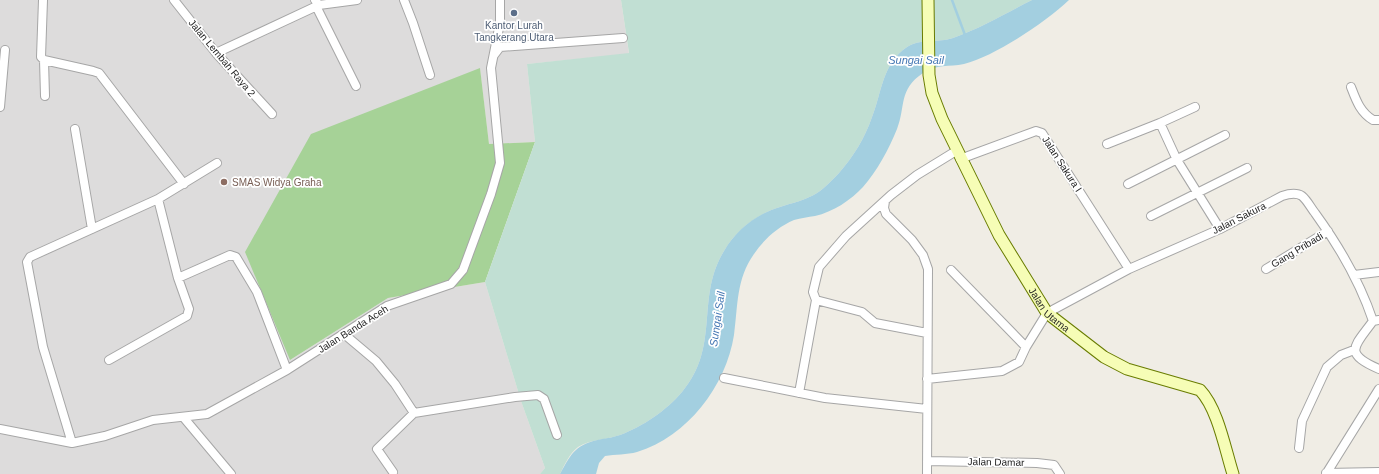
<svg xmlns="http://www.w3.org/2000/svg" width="1379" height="474" font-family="Helvetica,sans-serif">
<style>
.residential{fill:#dddcdc}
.forest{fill:#a6d297}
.wetland{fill:#c1dfd3}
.water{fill:#a3cfe0}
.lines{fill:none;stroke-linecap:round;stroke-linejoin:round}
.stream{stroke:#a3cfe0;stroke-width:2.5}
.street-casing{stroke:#a6a6a6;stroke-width:10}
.secondary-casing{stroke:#697c00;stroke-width:13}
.street{stroke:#fff;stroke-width:8}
.secondary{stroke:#f6fdb6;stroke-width:11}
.service-dot{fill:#5c6f8a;stroke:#fff;stroke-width:1.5}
.education-dot{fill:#8d6e63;stroke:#fff;stroke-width:1.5}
.labels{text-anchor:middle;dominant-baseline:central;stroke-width:3.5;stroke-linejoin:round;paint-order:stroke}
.service-label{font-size:10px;fill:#4e5e75;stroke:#fff}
.street-label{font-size:10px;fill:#1f1f1f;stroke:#fff}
.education-label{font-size:10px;fill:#785e54;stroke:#fff;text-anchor:start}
.water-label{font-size:11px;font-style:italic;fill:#4678b4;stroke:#fff}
</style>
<rect width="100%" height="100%" fill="#f0ede5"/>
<!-- residential -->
<path class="residential" d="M0 0H621L629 54 527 64 535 142 489 144 480 69 435 86 290 360 388 298 485 282 521 401 545 468 540 474H0Z"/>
<!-- forest -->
<path class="forest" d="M480 68 489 144 535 142 485 282 388 298 290 360 245 252 311 134Z"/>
<!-- wetland -->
<path class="wetland" d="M621 0H1032C1006 13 981 28 953 38 938 43 921 38 907 47 882 64 882 92 872 117 865 138 853 157 839 173 832 180 825 188 817 193 806 200 792 203 780 207 757 214 736 230 724 251 695 298 721 346 682 392 667 410 642 427 620 435 607 440 590 439 578 447 569 454 565 464 560 474H540L545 468 521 401 485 282 535 142 527 64 629 53Z"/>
<!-- water -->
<path class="water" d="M1032 0H1069C1046 22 995 56 964 64 949 67 936 64 923 73 898 90 906 106 897 129 889 149 877 171 863 187 851 200 833 212 815 216 808 217 801 218 794 220 778 227 764 239 754 254 736 279 738 306 734 335 726 386 687 437 637 452 627 455 615 454 605 456L599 463 596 474H560C572 452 576 444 602 439 608 438 614 437 620 435 642 427 667 410 682 392 721 346 695 298 724 251 736 230 756 214 780 207 792 203 806 200 817 193 825 188 832 180 839 173 853 157 865 138 872 117 882 92 882 64 907 47 921 38 938 43 953 38 981 28 1006 13 1032 0Z"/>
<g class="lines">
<!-- stream -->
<path class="stream" d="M952 0 965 35"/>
<!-- street casing -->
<g class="street-casing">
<path id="street" d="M43 0 41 57 44 60 93 71 99 73 184 184
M174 0 216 53 272 114
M315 0 319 5 357 0
M404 0 413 23 430 75
M316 6 356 86
M216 53 319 5
M494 55 500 47 623 38
M44 60 45 96
M1351 87C1356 100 1360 112 1373 120H1379
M0 107 5 50
M1195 107 1160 123 1177 160 1220 229
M75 129 92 229
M1107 144 1160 123
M960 159 1036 131 1042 133 1129 269
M1128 184 1225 135
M885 201 884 208 886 214 912 240 923 255 928 269 927 474
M1151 216 1247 168
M1266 269 1328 231
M951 270 1026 347
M1354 275 1379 272
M178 278 230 255 236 257 257 292 287 370
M1379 320 1373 321C1355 346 1342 353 1379 369
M927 333 875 323 862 312 816 300 813 292 819 267 846 236 891 195 917 175 956 151
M344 334 376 361 395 384 414 413
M109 360 187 316 189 309 178 278 158 199
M724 378 825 398 927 409
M927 379 1002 371 1019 362 1026 347 1047 313 1129 269 1220 229 1282 196C1288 194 1296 192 1302 196 1307 200 1311 208 1315 213 1339 246 1360 282 1373 321
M799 393 816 300
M184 418 231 474
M0 429 72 443 105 436 153 420 207 414 287 370 387 306 451 284 463 270 491 194 500 163 491 68 500 23V0
M72 443 43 347 27 262 30 257 158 199 217 163
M1299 448 1302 421 1327 367 1341 355 1354 350
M927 461 1037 463 1054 465 1060 474
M393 472 377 449 414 413 515 397 538 395 544 399 557 435
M1326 473 1379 472
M1326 474 1379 389"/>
</g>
<!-- secondary casing -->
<g class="secondary-casing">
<g id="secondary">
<path id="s1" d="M928 0 929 75 932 93 942 119 999 235 1047 313 1104 357 1127 369 1200 390C1218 409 1225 449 1233 474"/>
</g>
</g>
<!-- street -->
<use href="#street" class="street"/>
<!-- secondary -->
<use href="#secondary" class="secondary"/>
</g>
<!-- markers -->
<circle class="service-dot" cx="514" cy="13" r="4"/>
<circle class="education-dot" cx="224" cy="182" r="4"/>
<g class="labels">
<!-- service labels -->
<g class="service-label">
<text x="514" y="25">Kantor Lurah<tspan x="514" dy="12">Tangkerang Utara</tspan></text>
</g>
<!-- street labels -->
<g class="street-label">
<text transform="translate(222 58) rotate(50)">Jalan Lembah Raya 2</text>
<text transform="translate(1062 164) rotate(57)">Jalan Sakura I</text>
<text transform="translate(1239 218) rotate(-27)">Jalan Sakura</text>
<text transform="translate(1297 250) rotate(-31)">Gang Pribadi</text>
<text stroke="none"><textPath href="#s1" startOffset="341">Jalan Utama</textPath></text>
<text transform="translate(353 329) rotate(-32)">Jalan Banda Aceh</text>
<text transform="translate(996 462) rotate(1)">Jalan Damar</text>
</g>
<!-- education labels -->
<g class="education-label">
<text x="232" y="182">SMAS Widya Graha</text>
</g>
<!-- water labels -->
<g class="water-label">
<text x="916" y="60">Sungai Sail</text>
<text transform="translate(717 319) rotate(-82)">Sungai Sail</text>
</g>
</g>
</svg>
